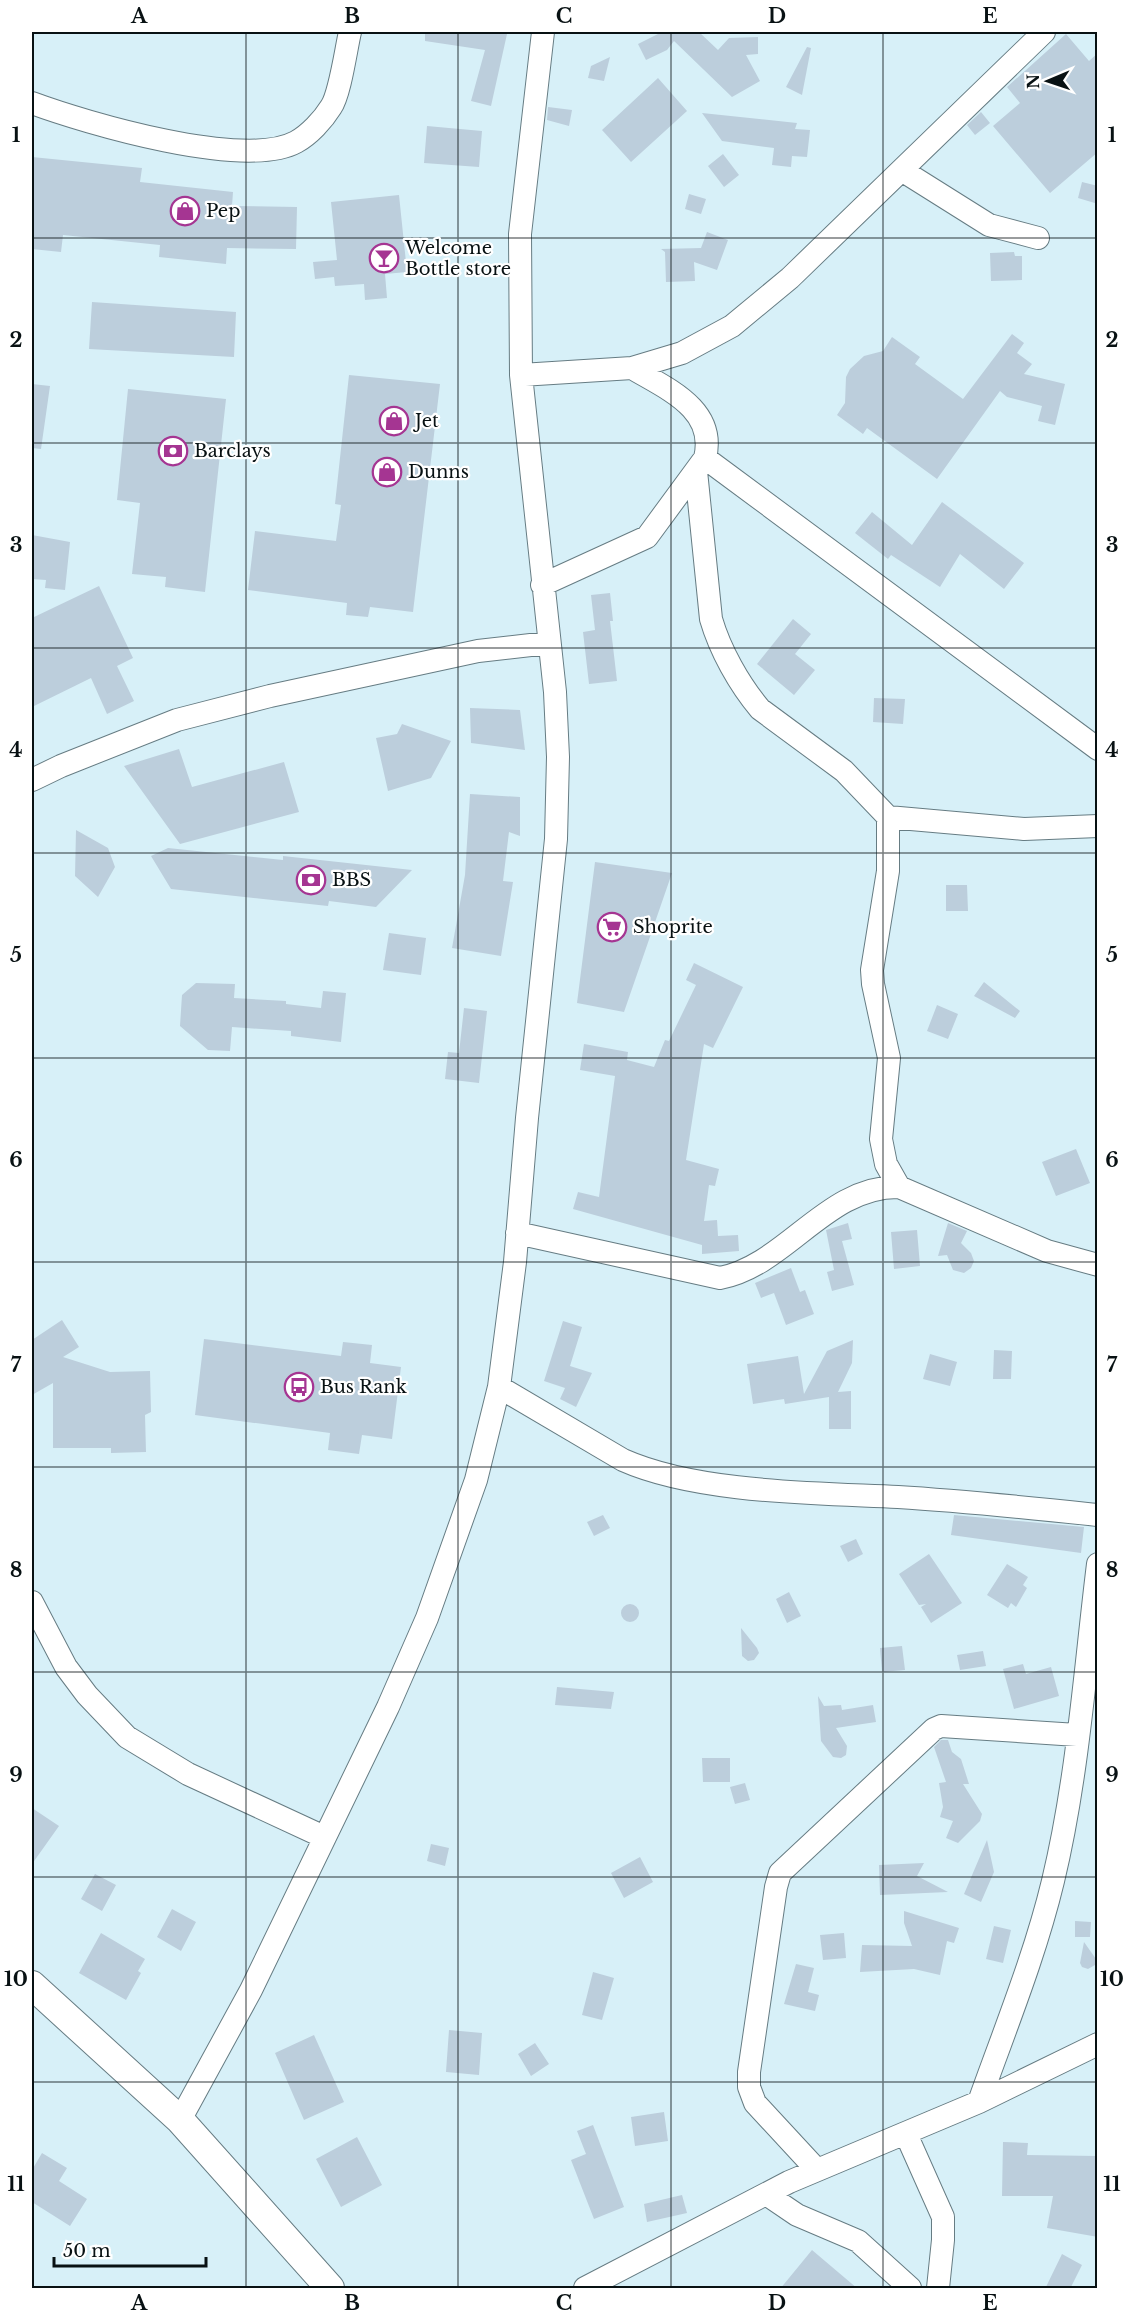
<svg xmlns="http://www.w3.org/2000/svg" width="1129" height="2320" font-family="'Libre Baskerville',serif">
<style>
.building{fill:#bccedc}
.lines{fill:none;stroke-linecap:round;stroke-linejoin:round}
.minor-casing{stroke:#667c83;stroke-width:24}
.major-casing{stroke:#667c83;stroke-width:30}
.minor{stroke:#fff;stroke-width:22}
.major{stroke:#fff;stroke-width:28}
.grid{fill:none;stroke:#081113;stroke-width:1.5;stroke-opacity:0.55}
.labels{text-anchor:middle;dominant-baseline:central;stroke-width:4.5;stroke-linejoin:round;paint-order:stroke}
.poi-label{font-size:18px;fill:#081113;stroke:#fff;text-anchor:start}
.neatline{fill:none;stroke:#081113;stroke-width:2}
.grid-label{font-size:20px;text-anchor:middle;font-weight:bold;fill:#081113}
</style>
<rect width="100%" height="100%" fill="#d7f0f8"/>
<!-- building -->
<path class="building" d="M425 32 507 34 491 106 471 101 485 50 425 41Z
M662 32H699L718 50 729 38 758 37V54L746 55 760 81 732 97 674 41 667 50 646 60 638 44Z
M1066 34 1089 61 1098 53V152L1050 193 993 126 1020 103 1007 87Z
M807 47 811 48 802 95 786 87Z
M610 57 604 81 588 78 591 66Z
M658 78 687 111 631 162 602 130Z
M548 107 572 110 569 126 547 120Z
M981 112 990 123 975 135 967 125Z
M702 113 797 123 795 129 810 130 807 157 792 156 791 167 772 165 774 148 722 141Z
M427 126 482 131 479 167 424 163Z
M723 154 739 175 724 187 708 166Z
M32 157 142 168 140 182 233 192 232 206 297 207 296 249 227 248 226 264 159 257 160 245 63 235 61 252 32 249Z
M1082 182 1098 186V204L1078 198Z
M689 194 706 199 701 214 685 209Z
M399 195 407 272 385 274 387 298 365 300 364 284 335 286 334 277 315 279 313 262 337 260 331 202Z
M707 232 728 240 717 270 694 262 695 281 666 282 665 252 661 249 701 248Z
M1014 252 1015 256H1022V280L991 281 990 253Z
M92 302 236 312 234 357 89 349Z
M1012 334 1024 343 1017 353 1032 364 1024 374 1065 384 1055 425 1038 421 1042 406 1007 397 1000 391 937 479 867 428 863 434 837 415 845 403 846 377 850 369 864 356 883 351 892 337 920 357 915 364 963 399Z
M349 375 440 384 413 612 370 607 368 617 346 615 347 603 248 590 255 531 336 541 341 505 335 504Z
M32 384 50 386 41 449 32 448Z
M128 389 226 399 205 592 165 587 166 577 132 574 140 503 117 500Z
M942 502 1024 563 1004 589 960 554 940 587 891 555 888 559 855 533 872 512 912 545Z
M32 535 70 542 65 590 45 588 46 580 32 579Z
M99 586 133 658 117 666 134 701 107 714 91 678 32 707V618Z
M610 593 613 621H610L617 681 589 684 583 632 595 630 591 595Z
M793 619 811 634 795 654 815 670 794 695 757 664Z
M874 698 905 699 903 724 873 722Z
M470 708 520 710 525 750 471 743Z
M402 724 451 741 431 778 388 791 376 738 397 734Z
M179 749 192 787 284 762 299 812 180 844 124 766Z
M470 794 520 797V836L509 832 503 881 513 882 501 956 452 948 465 875Z
M76 830 108 848 115 867 98 897 75 876Z
M168 848 283 860V856L412 870 376 907 329 901 328 906 171 889 151 856Z
M595 862 672 873 624 1012 577 1003Z
M946 885H967L968 911H946Z
M389 933 426 938 421 975 383 970Z
M694 963 743 987 713 1048 704 1044 686 1160 719 1169 715 1186 709 1185 704 1221 717 1220 718 1236 738 1235 739 1251 702 1254V1245L573 1209 578 1192 599 1197 615 1076 580 1070 584 1044 628 1052 627 1060 654 1067 665 1040 669 1041 696 985 686 980Z
M984 982 1020 1011 1015 1018 974 996Z
M196 983 235 984 234 998 286 1001V1004L321 1008 323 991 346 993 341 1042 291 1036V1031L232 1027 230 1051 208 1050 180 1026 182 995Z
M937 1005 958 1014 948 1039 927 1031Z
M464 1008 487 1011 479 1083 445 1079 448 1052 459 1053Z
M1076 1149 1090 1183 1056 1196 1042 1162Z
M848 1223 852 1239 842 1241 854 1285 832 1291 827 1272 834 1270 826 1230Z
M948 1223 967 1231 961 1243 971 1253 974 1261 971 1268 964 1273 953 1270 947 1255 938 1256Z
M917 1230 920 1266 894 1269 891 1232Z
M791 1268 800 1292 805 1290 814 1314 786 1325 774 1293 761 1298 755 1283Z
M62 1320 79 1347 63 1357 110 1372 150 1371 151 1412 145 1415 146 1452 111 1453V1448H53V1383L32 1395V1340Z
M563 1321 582 1327 570 1366 592 1373 576 1407 560 1399 565 1388 544 1381Z
M204 1339 341 1356 343 1342 372 1345 370 1363 401 1367 392 1439 362 1435 359 1454 328 1450 330 1433 195 1415Z
M853 1340 852 1363 838 1392 851 1391V1429H829V1397L785 1404 784 1399 753 1404 747 1364 798 1356 804 1394 827 1351Z
M994 1350 1012 1351 1011 1379H993Z
M930 1354 957 1362 950 1386 923 1379Z
M603 1515 610 1528 594 1536 587 1522Z
M954 1515 1084 1527 1081 1553 951 1535Z
M856 1539 863 1554 848 1562 840 1546Z
M929 1554 962 1603 931 1623 921 1607 926 1604 919 1605 899 1574Z
M1007 1564 1028 1577 1023 1585 1027 1588 1016 1607 1011 1603 1008 1608 987 1595Z
M789 1592 801 1616 787 1623 776 1599Z
M621 1613a9 9 0 1 1 18 0a9 9 0 1 1-18 0Z
M741 1628 757 1648 759 1653 754 1660 748 1661 742 1656Z
M902 1646 905 1670 882 1672 880 1648Z
M983 1651 986 1666 960 1670 957 1655Z
M1023 1664 1026 1674 1051 1667 1059 1696 1014 1709 1003 1669Z
M557 1687 614 1692 611 1709 555 1705Z
M818 1696 824 1706 841 1705 842 1710 873 1705 876 1722 836 1728 847 1746 846 1755 841 1758 833 1757 821 1741Z
M941 1740H948L952 1752 961 1759 969 1784H963L982 1814 980 1821 958 1843 946 1838 953 1821 940 1817 943 1807 939 1783 946 1782 934 1747Z
M702 1758H730V1782H703Z
M745 1783 750 1800 735 1804 730 1787Z
M32 1808 59 1826 32 1864Z
M987 1840 994 1872 981 1902 964 1894Z
M431 1844 449 1848 445 1866 427 1861Z
M640 1857 653 1882 624 1898 611 1873Z
M924 1863 917 1876 948 1892 880 1895 879 1865Z
M95 1874 116 1885 102 1911 81 1899Z
M172 1909 196 1922 181 1951 157 1937Z
M904 1911 959 1928 954 1943 947 1941 940 1975 914 1969 860 1972 862 1945 912 1946 904 1923Z
M1075 1921 1091 1922 1090 1937H1075Z
M994 1926 1011 1930 1003 1963 986 1959Z
M101 1933 145 1959 138 1971 141 1973 126 2000 79 1973Z
M844 1933 846 1958 823 1960 820 1935Z
M1084 1942 1096 1959 1095 1965 1088 1969 1082 1967 1080 1963Z
M796 1964 814 1968 808 1992 819 1995 815 2011 784 2004Z
M593 1972 614 1978 602 2020 582 2015Z
M449 2030 482 2033 479 2075 446 2072Z
M314 2035 344 2102 304 2120 275 2053Z
M535 2043 549 2064 531 2076 518 2054Z
M664 2112 668 2141 635 2146 631 2117Z
M593 2125 624 2207 594 2219 571 2160 586 2154 577 2131Z
M357 2137 382 2185 341 2207 316 2159Z
M1003 2142 1028 2143 1027 2155 1098 2156V2237L1047 2228 1053 2196H1002Z
M42 2153 67 2168 59 2181 87 2199 70 2226 32 2202V2170Z
M682 2195 687 2213 647 2222 644 2204Z
M812 2250 858 2289H780Z
M1062 2254 1082 2265 1070 2289H1045Z"/>
<g class="lines">
<!-- minor casing -->
<g class="minor-casing">
<path id="minor" d="M32 103C86 123 245 170 296 142 309 135 323 120 331 107 340 94 346 49 350 32
M903 171 989 225 1038 238
M521 375 632 368 682 353 732 326 790 278 1044 32
M705 458 1098 749
M696 471 711 619C720 650 739 684 760 709L844 771 888 817V871L872 970 873 984 889 1058 881 1139 886 1164 899 1187
M542 585 647 537 705 458C717 409 667 389 632 368
M32 780 61 766 177 720 270 696 478 651 548 643
M888 817 1024 829 1098 826
M517 1233 720 1278C787 1265 826 1186 899 1187L1047 1251 1098 1265
M499 1387 623 1460C697 1493 816 1493 898 1497 965 1501 1031 1508 1098 1515
M32 1602 66 1667 87 1695 127 1737 188 1774 324 1837
M979 2102C1005 2029 1035 1956 1053 1881 1078 1777 1085 1669 1098 1564
M180 2120 251 1990 388 1707 427 1618 476 1480 499 1387 515 1262 527 1118 556 839 558 757 555 692 521 375 520 234 543 32
M906 2134 943 2217V2240L938 2288
M817 2170 755 2103 749 2087V2072L776 1887 780 1873 934 1729 941 1726 1077 1735
M766 2194 797 2215 858 2241 910 2288
M585 2288 789 2182 979 2102 1098 2044"/>
</g>
<!-- major casing -->
<g class="major-casing">
<path id="major" d="M32 1985 180 2120 330 2288"/>
</g>
<!-- minor -->
<use href="#minor" class="minor"/>
<!-- major -->
<use href="#major" class="major"/>
</g>
<!-- grid -->
<path class="grid" d="M246 32V2288M458 32V2288M671 32V2288M883 32V2288M32 238H1098M32 443H1098M32 648H1098M32 853H1098M32 1058H1098M32 1262H1098M32 1467H1098M32 1672H1098M32 1877H1098M32 2082H1098"/>
<!-- icons -->
<defs>
<g id="shop-ring" transform="scale(1.5)"><circle r="9.5" fill="#fff" stroke="#a53592" stroke-width="1.5"/><path d="M-5-2.5h2.3a2.7 3.5 0 0 1 5.4 0H5L5.5 6h-11ZM-1.5-2.5h3a1.5 2.3 0 0 0-3 0Z" fill="#a53592"/></g>
<g id="bar-ring" transform="scale(1.5)"><circle r="9.5" fill="#fff" stroke="#a53592" stroke-width="1.5"/><path d="M-6-5H6L.8 .8V4.5H3.5V6h-7V4.5H-.8V.8Z" fill="#a53592"/></g>
<g id="bank-ring" transform="scale(1.5)"><circle r="9.5" fill="#fff" stroke="#a53592" stroke-width="1.5"/><path d="M-6-4H6V4H-6ZM0-2.3a2.3 2.3 0 1 0 0 4.6a2.3 2.3 0 1 0 0-4.6Z" fill="#a53592"/></g>
<g id="supermarket-ring" transform="scale(1.5)"><circle r="9.5" fill="#fff" stroke="#a53592" stroke-width="1.5"/><path d="M-6-5.5h2.5l.6 2H6L4.5 2H-2.5L-4.4-4H-6ZM-1.5 3.2a1.3 1.3 0 1 0 .1 0ZM3 3.2a1.3 1.3 0 1 0 .1 0Z" fill="#a53592"/></g>
<g id="bus-ring" transform="scale(1.5)"><circle r="9.5" fill="#fff" stroke="#a53592" stroke-width="1.5"/><path d="M-5-6H5V4H4V6H2V4H-2V6H-4V4H-5ZM-3.5-4V0h7V-4ZM-3.5 1.2v1.5H-2V1.2ZM2 1.2v1.5H3.5V1.2Z" fill="#a53592"/></g>
</defs>
<g fill-rule="evenodd">
<use href="#shop-ring" x="185" y="211"/>
<use href="#bar-ring" x="384" y="258"/>
<use href="#shop-ring" x="394" y="421"/>
<use href="#bank-ring" x="173" y="451"/>
<use href="#shop-ring" x="387" y="472"/>
<use href="#bank-ring" x="311" y="880"/>
<use href="#supermarket-ring" x="612" y="927"/>
<use href="#bus-ring" x="299" y="1387"/>
</g>
<g class="labels">
<!-- poi labels -->
<g class="poi-label">
<text x="206" y="211">Pep</text>
<text x="405" y="248">Welcome<tspan x="405" dy="21">Bottle store</tspan></text>
<text x="415" y="421">Jet</text>
<text x="194" y="451">Barclays</text>
<text x="408" y="472">Dunns</text>
<text x="332" y="880">BBS</text>
<text x="633" y="927">Shoprite</text>
<text x="320" y="1387">Bus Rank</text>
</g>
</g>
<!-- border -->
<rect width="1129" height="2320" fill="none" stroke="#ffffff" stroke-width="66"/>
<!-- north arrow -->
<g transform="translate(1048 81) rotate(268)" stroke="#ffffff" stroke-width="4.5" paint-order="stroke">
<path d="M0-4.5L10 22L0 15L-10 22Z" fill="#081113"/>
<text y="-9" font-size="16" font-weight="bold" text-anchor="middle" fill="#081113">N</text>
</g>
<!-- scale -->
<path d="M54 2257v9h152v-9" fill="none" stroke="#081113" stroke-width="3"/>
<text x="63" y="2257" font-size="18" fill="#081113" stroke="#ffffff" stroke-width="4.5" paint-order="stroke">50 m</text>
<rect x="33" y="33" width="1063" height="2254" class="neatline"/>
<g class="grid-label">
<text x="139" y="23">A</text>
<text x="352" y="23">B</text>
<text x="564" y="23">C</text>
<text x="777" y="23">D</text>
<text x="990" y="23">E</text>
<text x="16" y="142">1</text>
<text x="1112" y="142">1</text>
<text x="16" y="347">2</text>
<text x="1112" y="347">2</text>
<text x="16" y="552">3</text>
<text x="1112" y="552">3</text>
<text x="16" y="757">4</text>
<text x="1112" y="757">4</text>
<text x="16" y="962">5</text>
<text x="1112" y="962">5</text>
<text x="16" y="1167">6</text>
<text x="1112" y="1167">6</text>
<text x="16" y="1372">7</text>
<text x="1112" y="1372">7</text>
<text x="16" y="1577">8</text>
<text x="1112" y="1577">8</text>
<text x="16" y="1782">9</text>
<text x="1112" y="1782">9</text>
<text x="16" y="1986">10</text>
<text x="1112" y="1986">10</text>
<text x="16" y="2191">11</text>
<text x="1112" y="2191">11</text>
<text x="139" y="2310">A</text>
<text x="352" y="2310">B</text>
<text x="564" y="2310">C</text>
<text x="777" y="2310">D</text>
<text x="990" y="2310">E</text>
</g>
</svg>
